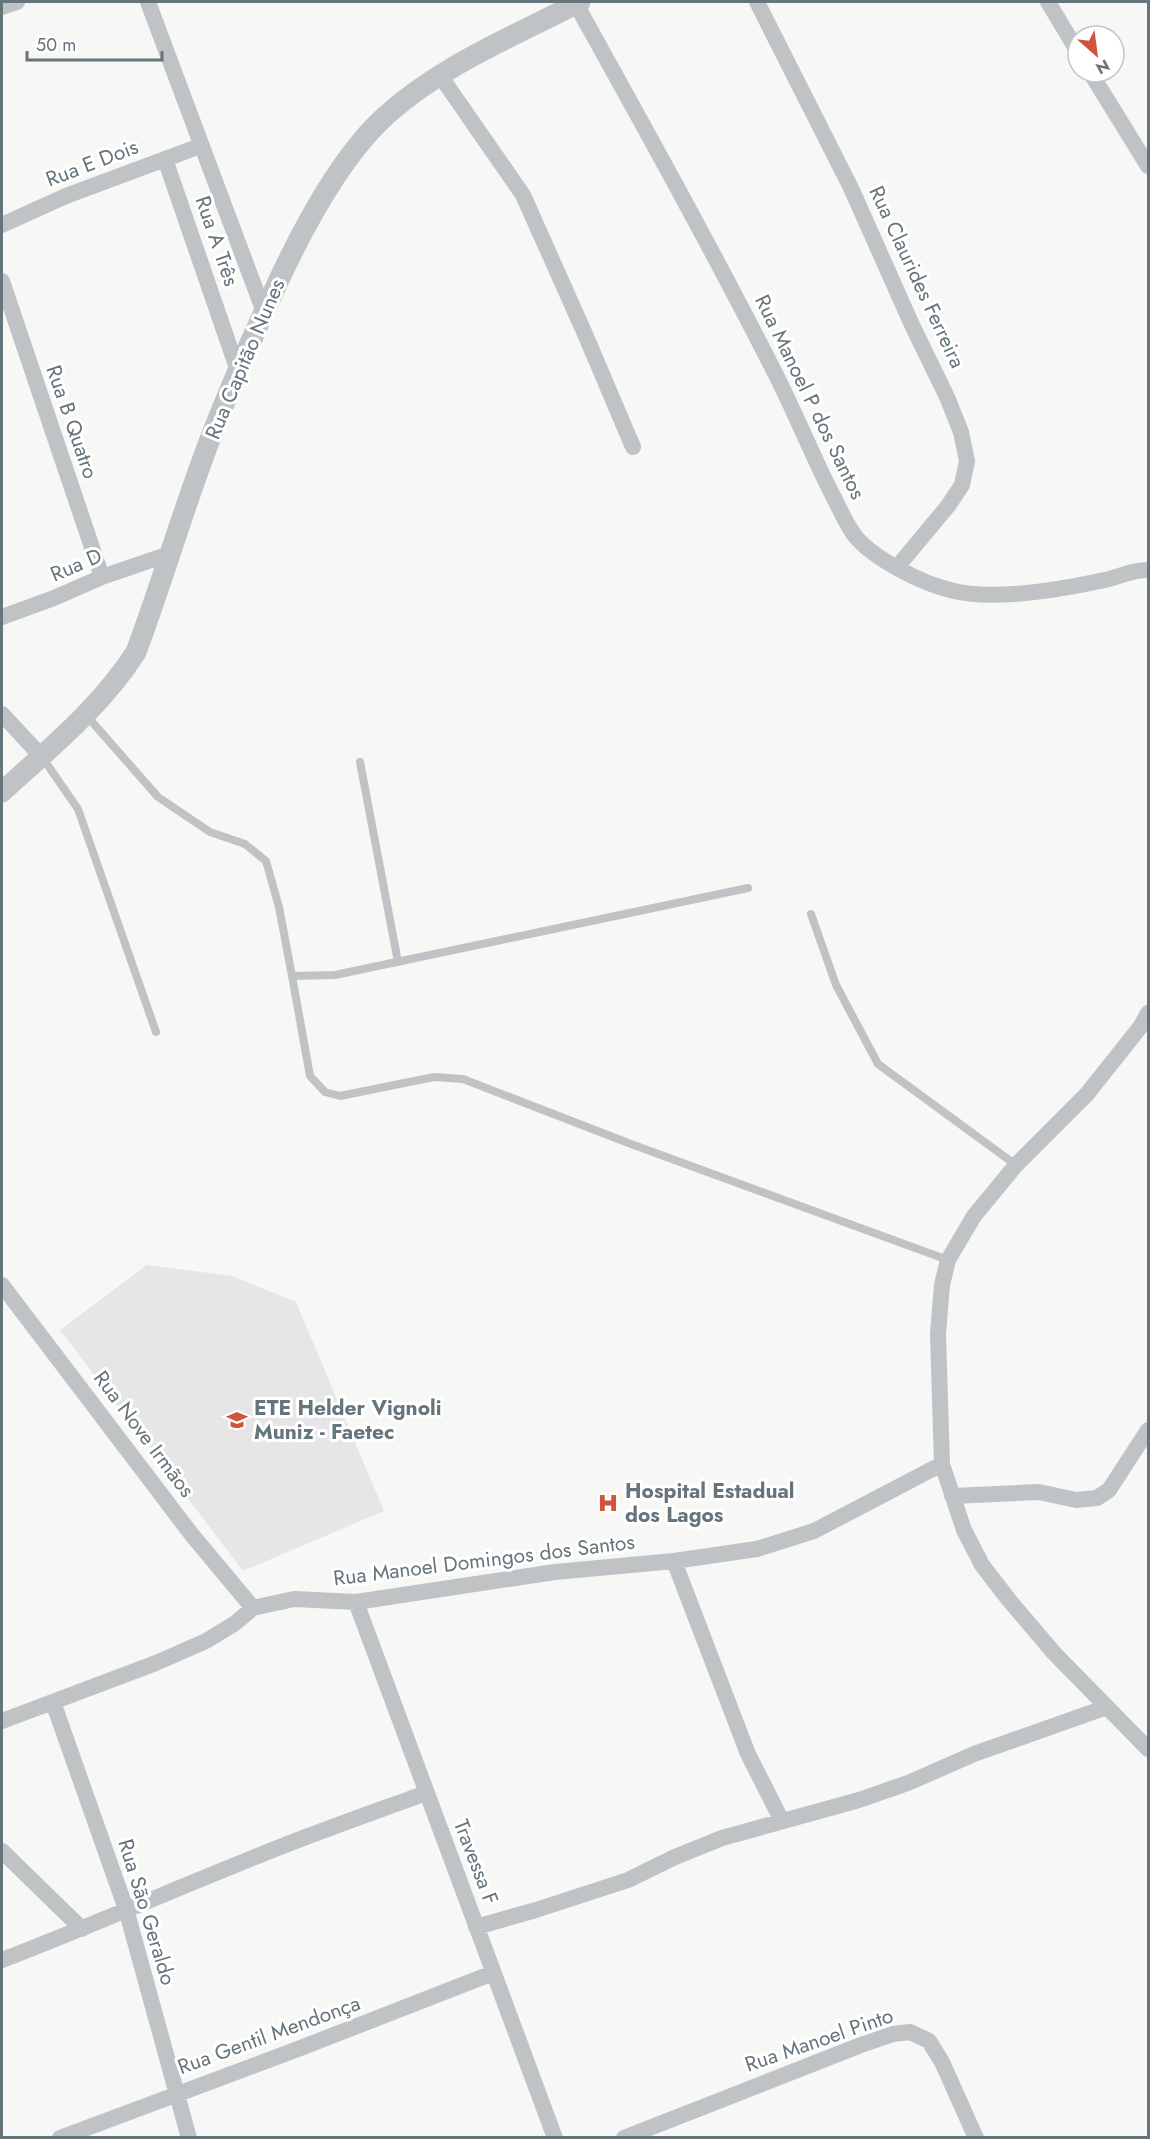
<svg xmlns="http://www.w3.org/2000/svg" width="1150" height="2139" font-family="Jost,sans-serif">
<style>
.built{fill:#e5e6e5}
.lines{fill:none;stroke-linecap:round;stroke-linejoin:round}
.service{stroke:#bfc3c6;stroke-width:8}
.minor{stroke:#bfc3c6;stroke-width:16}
.tertiary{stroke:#bfc3c6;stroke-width:21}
.labels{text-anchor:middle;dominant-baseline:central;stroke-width:6;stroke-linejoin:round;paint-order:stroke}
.street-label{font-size:21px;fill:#66747c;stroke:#fff}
.poi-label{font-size:21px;font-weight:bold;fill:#66747c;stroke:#fff;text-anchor:start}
</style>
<rect width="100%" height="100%" fill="#f7f7f5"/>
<!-- built -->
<path class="built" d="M147 1265 232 1276 296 1302 384 1511 243 1571 60 1330Z"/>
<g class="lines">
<!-- service -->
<path class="service" d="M86 715 158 797 210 832 245 844 266 861 279 907 292 976 335 975 748 888
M42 757 78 809 156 1032
M360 762 398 962
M811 914 836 985 878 1064 1016 1165
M292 976 310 1076 325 1092 340 1096 434 1077 463 1079 631 1144 948 1260"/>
<!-- minor -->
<path class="minor" d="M148 2 264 312
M757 2 851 188 912 325 947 397 961 432 967 461 962 485 948 506 898 566
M1048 2 1078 52
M576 4C643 125 711 247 774 371 795 412 812 455 833 496 840 509 846 524 855 536 874 559 921 583 950 590 991 601 1058 590 1100 581 1118 578 1129 570 1148 570
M2 7 17 2
M1090 72 1148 166
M439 74 523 195 585 334 633 447
M165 159 238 371
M2 225 66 196 200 146
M2 281 102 577
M2 617 54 598 102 577 169 554
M2 714 41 756
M1148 1013 1141 1026 1087 1094 1016 1165 974 1216 948 1260 942 1285 938 1334 942 1464 964 1530 982 1565 1009 1600 1054 1653 1148 1749
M2 1285 192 1535 253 1608
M952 1496 1039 1492 1076 1500 1097 1498 1109 1490 1148 1430
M674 1561 748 1754 782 1821
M356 1602 555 2138
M53 1702 126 1909 189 2138
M2 1721 156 1663 206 1641 234 1624 253 1608 294 1599 356 1602 555 1572 674 1561 757 1549 814 1531 942 1464
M2 1851 82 1929
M476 1927 536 1910 628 1880 675 1857 722 1838 859 1800 908 1783 974 1754 1107 1707
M2 1960C95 1924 187 1884 280 1847 328 1828 377 1811 426 1793
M60 2138 298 2049 493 1973
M624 2138 861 2045 893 2034 910 2032 929 2041 942 2062 976 2138"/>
<!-- tertiary -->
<path class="tertiary" d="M2 792C49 749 101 707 136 652 163 580 184 506 212 434 232 383 254 333 277 284 302 230 336 165 378 123 435 68 510 38 580 2"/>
</g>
<!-- icons -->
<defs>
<g id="university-bare" transform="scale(1.62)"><path d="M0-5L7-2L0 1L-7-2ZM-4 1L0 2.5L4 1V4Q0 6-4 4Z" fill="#d0533c" stroke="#fff" stroke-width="2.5" paint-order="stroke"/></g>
<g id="hospital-bare" transform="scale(1.62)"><path d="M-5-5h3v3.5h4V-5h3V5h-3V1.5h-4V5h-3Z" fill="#d0533c" stroke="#fff" stroke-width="2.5" paint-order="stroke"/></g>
</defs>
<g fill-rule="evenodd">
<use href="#university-bare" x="237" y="1420"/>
<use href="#hospital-bare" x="608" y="1503"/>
</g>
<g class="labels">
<!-- street labels -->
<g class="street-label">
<text transform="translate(92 163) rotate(-21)">Rua E Dois</text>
<text transform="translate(217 241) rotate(71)">Rua A Três</text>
<text transform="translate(917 277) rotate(65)">Rua Claurides Ferreira</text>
<text transform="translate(245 359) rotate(-67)">Rua Capitão Nunes</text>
<text transform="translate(810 397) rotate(64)">Rua Manoel P dos Santos</text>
<text transform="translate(72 422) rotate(71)">Rua B Quatro</text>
<text transform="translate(76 565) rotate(-23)">Rua D</text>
<text transform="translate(144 1434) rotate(53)">Rua Nove Irmãos</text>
<text transform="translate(484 1560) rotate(-7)">Rua Manoel Domingos dos Santos</text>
<text transform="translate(476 1862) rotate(69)">Travessa F</text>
<text transform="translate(147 1912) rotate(73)">Rua São Geraldo</text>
<text transform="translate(269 2035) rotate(-20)">Rua Gentil Mendonça</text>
<text transform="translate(819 2040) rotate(-19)">Rua Manoel Pinto</text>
</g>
<!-- poi labels -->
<g class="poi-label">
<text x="254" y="1408">ETE Helder Vignoli<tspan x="254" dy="24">Muniz - Faetec</tspan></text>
<text x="625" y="1491">Hospital Estadual<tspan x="625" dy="24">dos Lagos</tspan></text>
</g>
</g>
<!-- border -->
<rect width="1150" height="2139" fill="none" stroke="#66747c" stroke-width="6"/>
<!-- north arrow -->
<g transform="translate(1096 54) rotate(152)"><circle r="28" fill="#ffffff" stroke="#c2c7cb" stroke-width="1.5"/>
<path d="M0-4.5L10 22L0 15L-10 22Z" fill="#d0533c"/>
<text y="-9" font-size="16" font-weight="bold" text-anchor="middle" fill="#66747c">N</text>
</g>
<!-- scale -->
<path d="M27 51v9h135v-9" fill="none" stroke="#66747c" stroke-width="3"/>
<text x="36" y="51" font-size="18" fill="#66747c" stroke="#ffffff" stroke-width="4.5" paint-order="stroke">50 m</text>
</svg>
